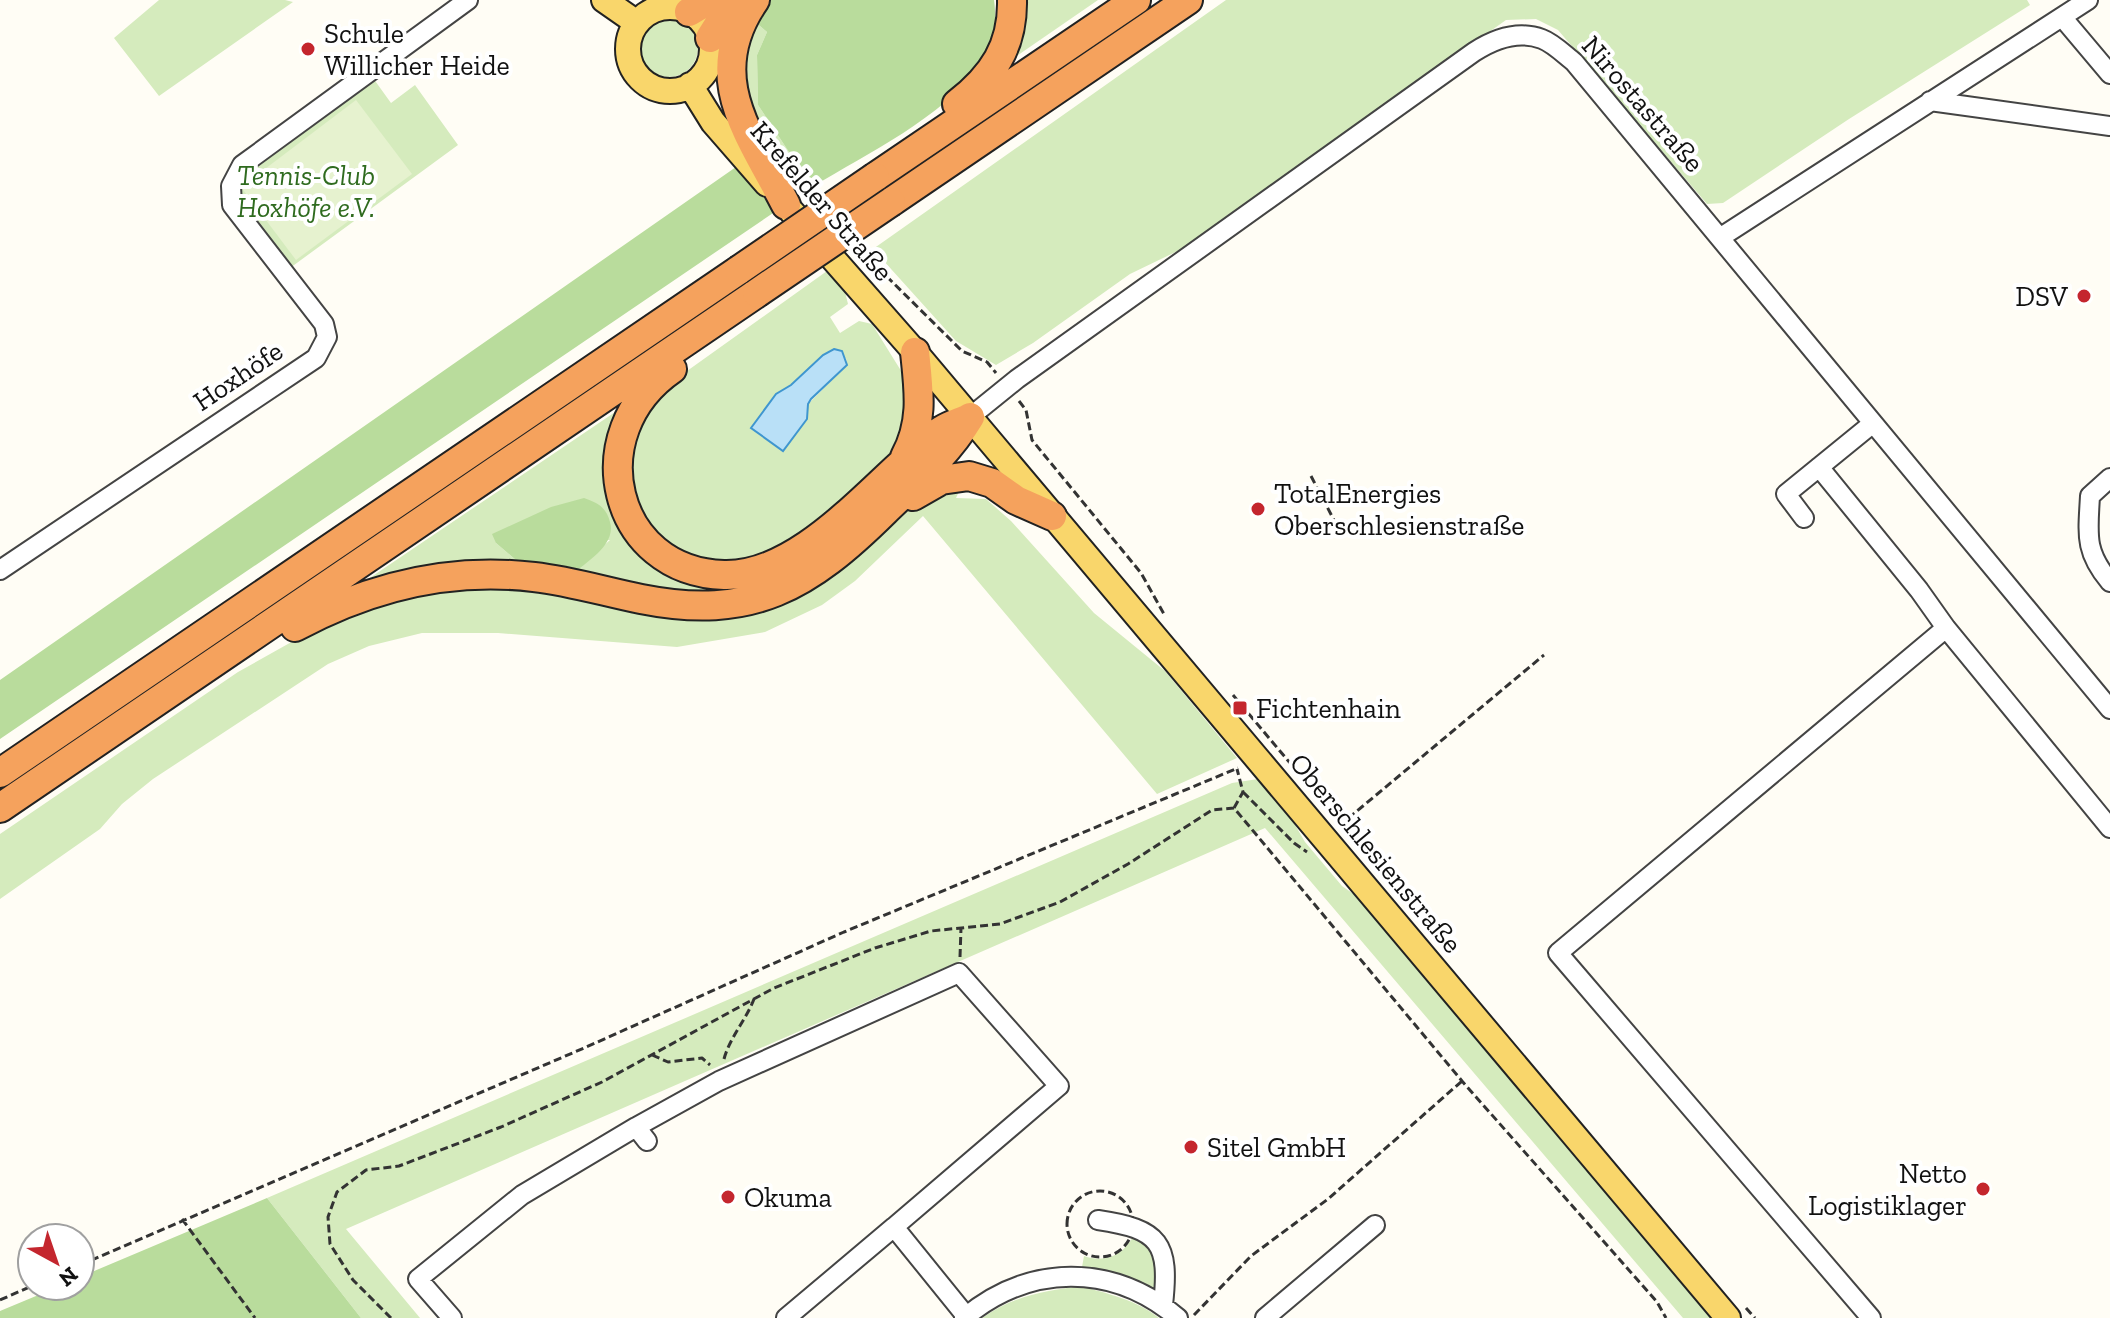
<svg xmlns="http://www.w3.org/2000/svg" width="2110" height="1318" font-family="'Zilla Slab',serif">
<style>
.green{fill:#d5ebbd;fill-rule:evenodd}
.forest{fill:#b9dc9c}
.pitch{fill:#e6f2cf}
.water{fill:#b9e0f7;stroke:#3f96cf;stroke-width:2}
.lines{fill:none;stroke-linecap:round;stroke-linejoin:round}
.minor-casing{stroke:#444;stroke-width:22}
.major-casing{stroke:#222;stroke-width:28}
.highway-casing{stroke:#222;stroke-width:32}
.path{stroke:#333;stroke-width:3;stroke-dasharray:8 4;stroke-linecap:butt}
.minor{stroke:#fff;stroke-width:18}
.major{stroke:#f9d66b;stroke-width:24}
.highway{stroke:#f5a25d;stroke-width:28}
.highway-bridge-casing{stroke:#222;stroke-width:32;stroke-linecap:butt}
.highway-bridge{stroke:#f5a25d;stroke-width:28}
.poi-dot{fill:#c4262e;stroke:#fff;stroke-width:3}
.labels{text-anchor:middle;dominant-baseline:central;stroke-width:8;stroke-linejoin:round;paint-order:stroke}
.poi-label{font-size:28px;fill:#111;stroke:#fff;text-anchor:start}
.street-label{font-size:28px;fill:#111;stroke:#fff}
.park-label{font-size:28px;font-style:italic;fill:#2f6b1f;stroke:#fff}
</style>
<rect width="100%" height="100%" fill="#fffdf5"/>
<!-- green -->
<path class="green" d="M159 0H285L293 2 159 96 114 38Z
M1020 0H1098L995 71Z
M1226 0H2027L2030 5 1849 119 1723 203 1707 204 1558 30 1536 19 1506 20 1190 245 1130 274 1033 343 996 365 956 341 873 249Z
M752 19 767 32 757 55 758 105 812 187 803 193 764 146 738 77Z
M640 48a29 29 0 1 1 58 0a29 29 0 1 1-58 0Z
M373 78 391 103 415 85 458 145 290 268 239 199V186L251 167Z
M827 271 845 292 848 304 830 317 840 333 859 321 872 324 908 382 904 443 819 523 773 554 724 564 690 556 668 544 647 522 631 492 630 461 634 434 666 386ZM846 358 847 365 808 404 776 394Z
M630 402 620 421 644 545 763 575 740 591 673 595 567 578 610 540 496 543 523 566 352 590Z
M963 483 956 498 986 499 1011 521 1094 613 1165 671 1237 758 1157 794 923 516 855 581 822 605 765 632 677 647 498 633H422L369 646 328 664 153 779 122 804 100 829 0 899V834L238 672 320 626 388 600 450 587 500 585 560 592 803 593 848 564 922 496Z
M1258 779 1280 799 1305 842 1342 886 1368 904 1713 1318H1683L1265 828 346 1229 420 1318H361L267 1198 1232 783Z
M1135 1232 1154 1248 1158 1291 1117 1273 1082 1267 1084 1256C1106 1264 1126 1254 1135 1232Z
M1081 1286C1108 1294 1137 1300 1159 1318H982C1012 1296 1045 1291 1081 1286Z"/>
<!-- forest -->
<path class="forest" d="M764 0H994C997 20 994 48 981 65 940 119 870 152 812 187L758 105 757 55 767 32 752 19Z
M736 167 776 211 0 739V680Z
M584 498C598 503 606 507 610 522 617 546 583 564 567 578L523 566 496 543 492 534 551 507Z
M267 1198 361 1318H0V1311L60 1286H80V1277Z"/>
<!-- pitch -->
<path class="pitch" d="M356 100 412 174 296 260 241 187Z"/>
<!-- water -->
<path class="water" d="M834 349 842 351 847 365 811 399 808 404 807 419 783 451 751 428 776 394 791 385 823 355Z"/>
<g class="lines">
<!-- minor casing -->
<g class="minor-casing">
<path id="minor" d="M2062 17 2110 74
M1930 101 2110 126
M1721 237 2088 0
M970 417 1017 379 1474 52C1494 39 1518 30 1542 39 1553 43 1565 55 1574 62L2110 709
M1819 467 1919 590 1946 628 2110 828
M2110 478 2090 496C2088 534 2084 551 2110 582
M1804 518 1786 494 1872 424
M0 570 316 358 327 337 324 324 232 205 231 186 242 165 468 0
M647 1141 636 1127 719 1081 959 973 1059 1086 894 1227 966 1316
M1098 1220C1160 1229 1170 1243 1163 1305
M452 1318 418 1279 522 1195 636 1127
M786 1318 894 1227
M964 1318C1029 1264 1112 1262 1178 1318
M1265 1318 1375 1225
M1871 1318 1558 953 1946 628"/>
</g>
<!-- major casing -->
<g class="major-casing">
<path id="major" d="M604 0 637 23
M628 49a42 42 0 1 1 84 0a42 42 0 1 1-84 0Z
M690 85 713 122 767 184
M792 212 915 352 1728 1318"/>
</g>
<!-- highway casing -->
<g class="highway-casing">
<path id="highway" d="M755 0C701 77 751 136 786 205
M689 12 709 0
M710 38 722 19 743 0
M957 104C993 76 1013 46 1012 0
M875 177 1136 0
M891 202 1188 0
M672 369C579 433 612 572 724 575 794 577 860 500 909 457 920 449 930 437 942 430 950 425 960 422 969 418
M905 457C924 422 919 390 915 352
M913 496 941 480 969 476 992 483 1016 500 1052 516
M295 627C369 587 449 567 534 577 570 581 606 592 641 599 752 621 808 587 885 511 916 481 947 455 970 417
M0 773 739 270
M0 808 757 293"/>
</g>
<!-- path -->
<path class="path" d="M797 174 812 193
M861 251 962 351 987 362 996 373
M1019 401 1026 410 1032 440 1141 573 1164 614
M1311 476 1336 524
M1233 695 1290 763
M1243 792 1294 843 1307 852
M1234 808 1243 792 1237 769
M1339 826 1544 655
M960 957 961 928
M652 1055 668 1062 702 1058 710 1065
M724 1059C730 1037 746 1020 754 999
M1067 1224a33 33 0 1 1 66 0a33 33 0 1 1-66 0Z
M182 1219 255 1318
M80 1265 584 1048 844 932 1238 768
M0 1300 32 1286
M1746 1308 1755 1318
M1194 1315 1251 1256 1328 1199 1462 1081
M391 1318 353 1280 330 1244 328 1217 337 1192 366 1170 399 1166 501 1127 602 1082 774 988 875 948 931 931 1000 924 1060 902 1128 864 1212 810 1234 808 1462 1081 1657 1302 1666 1318"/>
<!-- minor -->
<use href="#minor" class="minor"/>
<!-- major -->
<use href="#major" class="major"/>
<!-- highway -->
<use href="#highway" class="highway"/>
<!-- highway-bridge casing -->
<g class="highway-bridge-casing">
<path id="highway-bridge" d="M739 270 875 177
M757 293 891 202"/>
</g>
<!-- highway-bridge -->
<use href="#highway-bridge" class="highway-bridge"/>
</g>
<!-- markers -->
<g class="poi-dot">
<circle cx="308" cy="49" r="8"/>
<circle cx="2084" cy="296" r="8"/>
<circle cx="1258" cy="509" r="8"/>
<rect x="1232" y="700" width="16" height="16" rx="4"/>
<circle cx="1191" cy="1147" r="8"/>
<circle cx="1983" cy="1189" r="8"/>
<circle cx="728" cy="1197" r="8"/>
</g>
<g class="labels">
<!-- poi labels -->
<g class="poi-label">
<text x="324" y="33">Schule<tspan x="324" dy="32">Willicher Heide</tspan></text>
<text x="2068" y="296" text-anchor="end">DSV</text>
<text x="1274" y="493">TotalEnergies<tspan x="1274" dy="32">Oberschlesienstraße</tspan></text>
<text x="1256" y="708">Fichtenhain</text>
<text x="1207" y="1147">Sitel GmbH</text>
<text x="1967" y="1173" text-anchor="end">Netto<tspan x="1967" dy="32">Logistiklager</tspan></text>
<text x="744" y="1197">Okuma</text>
</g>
<!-- street labels -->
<g class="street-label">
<text transform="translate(1643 104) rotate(49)">Nirostastraße</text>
<text transform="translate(822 201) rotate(49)">Krefelder Straße</text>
<text transform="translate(238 376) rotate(-34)">Hoxhöfe</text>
<text transform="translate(1376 853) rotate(50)">Oberschlesienstraße</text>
</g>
<!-- park labels -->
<g class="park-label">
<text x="306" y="175">Tennis-Club<tspan x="306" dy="32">Hoxhöfe e.V.</tspan></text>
</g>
</g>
<!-- north arrow -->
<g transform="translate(56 1262) rotate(140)"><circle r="38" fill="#ffffff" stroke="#a0a0a0" stroke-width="2"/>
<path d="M0-6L14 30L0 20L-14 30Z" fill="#c4262e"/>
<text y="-12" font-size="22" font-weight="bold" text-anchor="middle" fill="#111111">N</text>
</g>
</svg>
